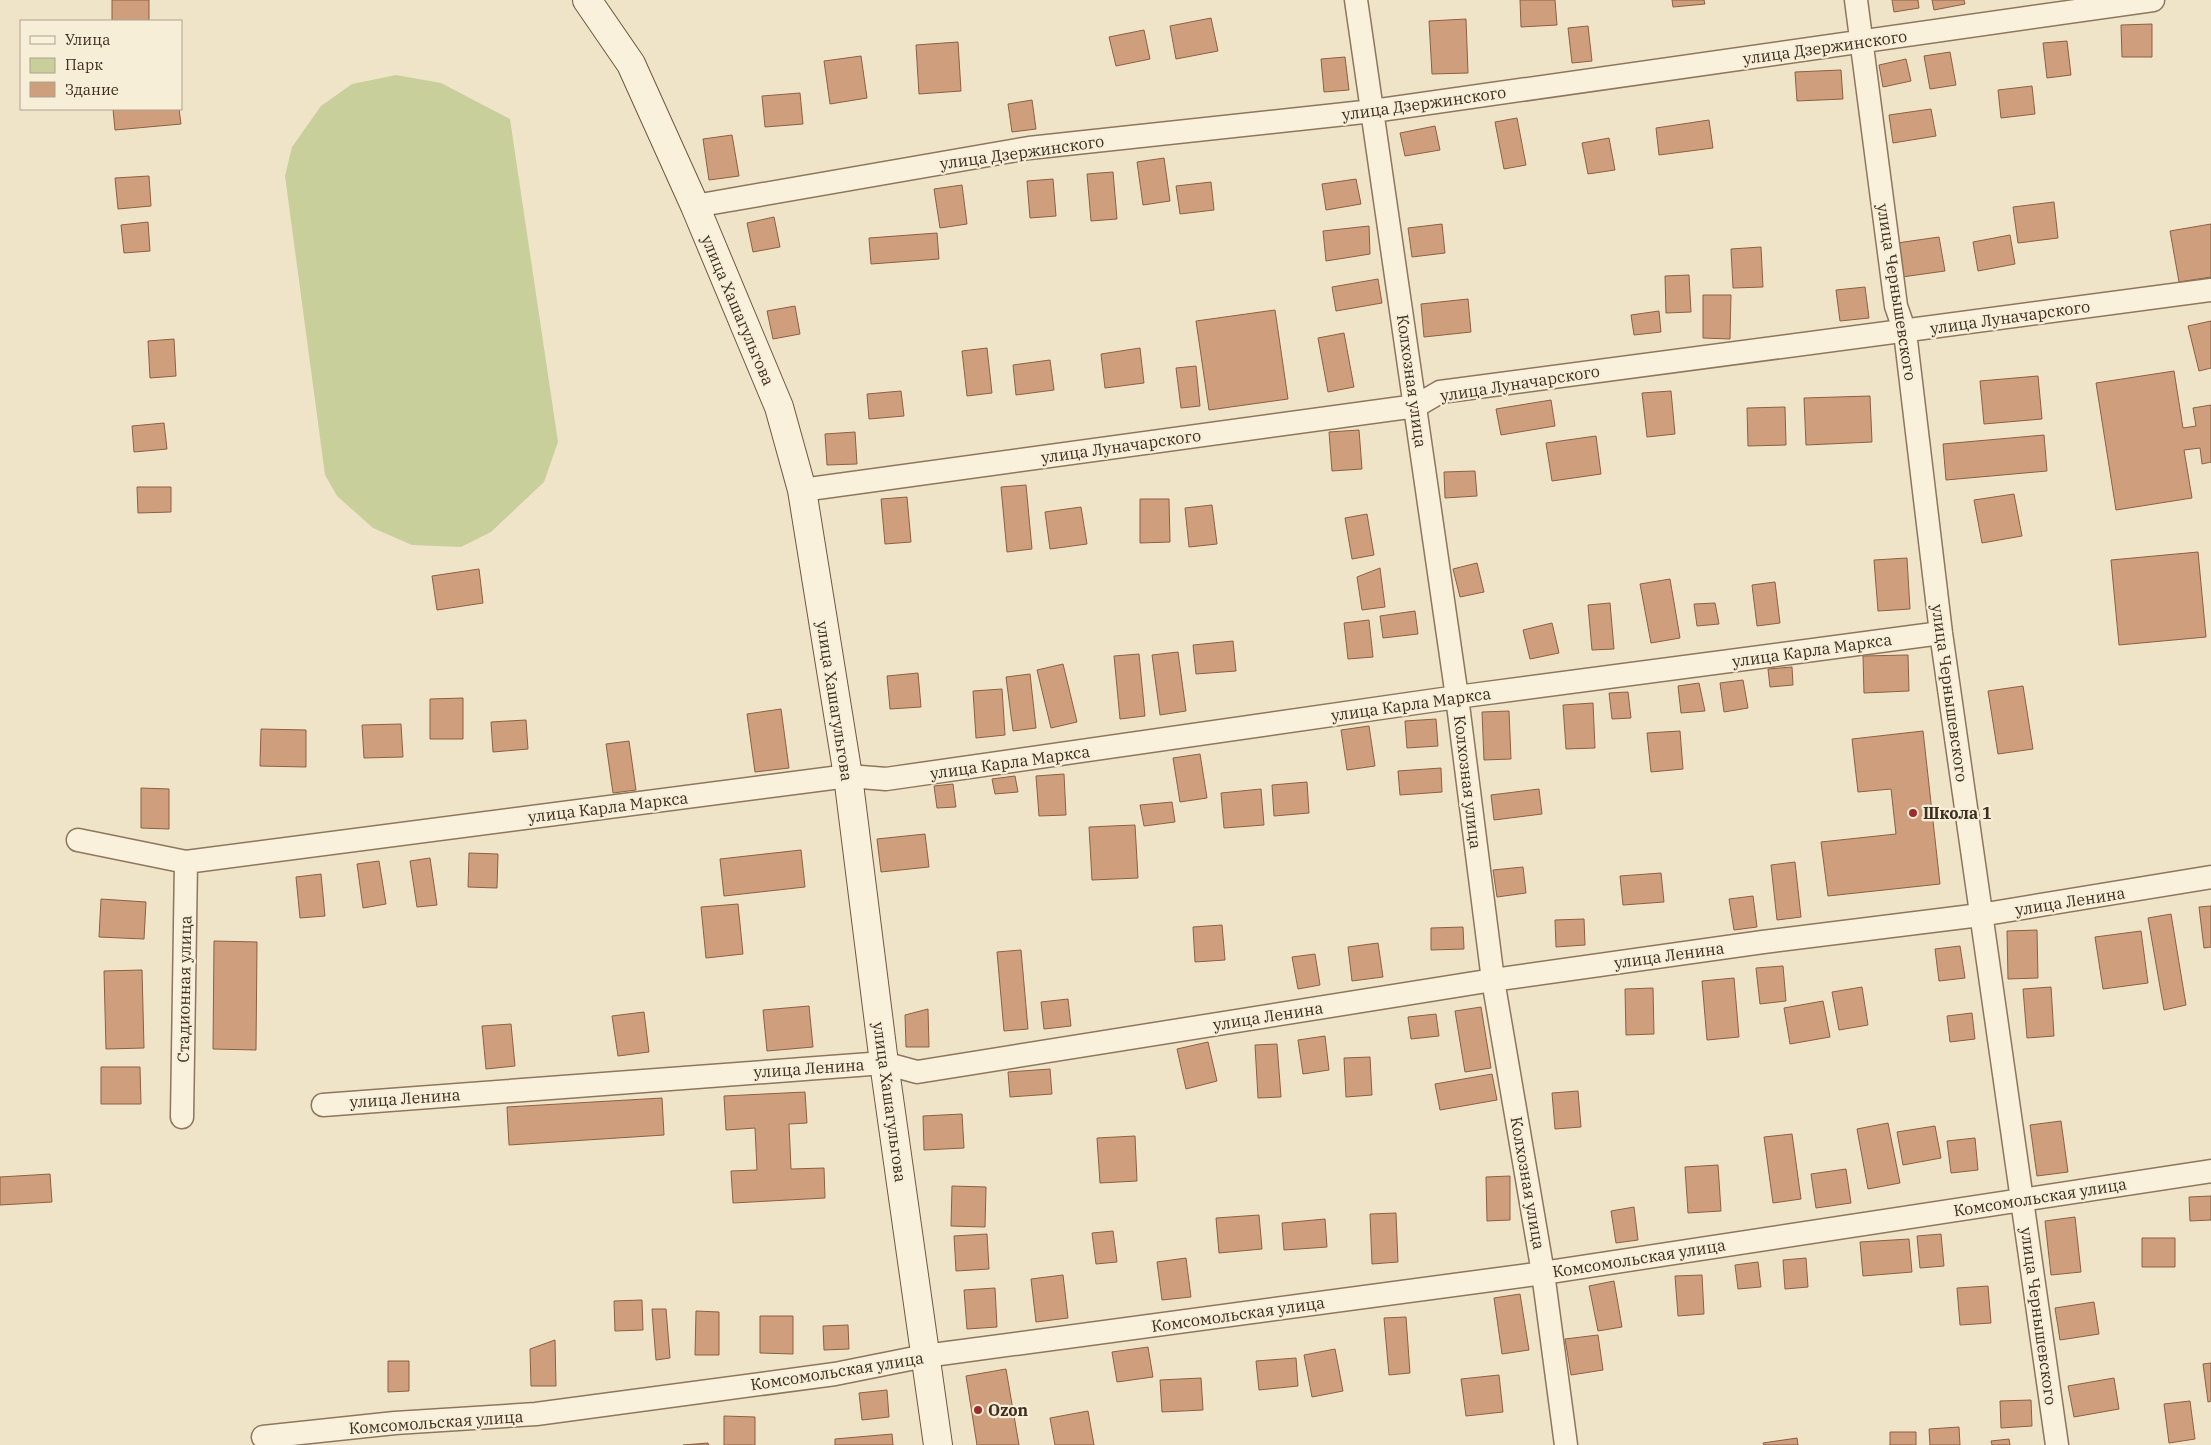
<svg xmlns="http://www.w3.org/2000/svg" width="2211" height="1445" font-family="'IBM Plex Serif',serif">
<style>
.green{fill:#c9cf9b}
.building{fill:#cf9f7d;stroke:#8d5f41}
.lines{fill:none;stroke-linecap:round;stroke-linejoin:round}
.street-casing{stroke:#8d765c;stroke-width:25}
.secondary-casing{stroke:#6f573f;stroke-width:30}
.street{stroke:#faf1dc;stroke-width:22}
.secondary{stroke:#faf1dc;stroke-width:28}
.poi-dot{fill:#9e2a2b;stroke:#f7eed8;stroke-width:2}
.labels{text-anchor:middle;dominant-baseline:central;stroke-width:4.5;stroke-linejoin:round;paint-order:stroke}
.street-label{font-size:16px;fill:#3d2e20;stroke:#f7eed8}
.poi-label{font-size:16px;font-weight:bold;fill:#3d2e20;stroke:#f7eed8;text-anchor:start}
</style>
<rect width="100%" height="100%" fill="#f0e4c8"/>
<!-- green -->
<path class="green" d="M396 75 441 83 510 119 558 442 544 482 491 532 461 547 412 545 373 528 337 496 325 475 285 176 292 147 321 106 352 84Z"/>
<!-- building -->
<path class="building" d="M112 0H149V21H112Z
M1520 0H1555L1557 25 1521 27Z
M1672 0H1704L1705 4 1673 7Z
M1892 0H1918L1919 8 1894 12Z
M1932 0H1964L1965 4 1934 10Z
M1211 18 1218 51 1176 59 1170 26Z
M1466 19 1468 73 1432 74 1429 21Z
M2152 24V57H2122L2121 25Z
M1588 26 1592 61 1572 63 1568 28Z
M1144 30 1150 59 1116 66 1109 37Z
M2067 41 2071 75 2047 78 2043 43Z
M958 42 961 91 919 94 916 45Z
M1950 52 1956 85 1930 89 1924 56Z
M861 56 867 98 830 104 824 61Z
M1345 57 1349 90 1324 92 1321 59Z
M1906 59 1911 81 1883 87 1879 65Z
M1841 70 1843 99 1797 101 1795 72Z
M2032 86 2035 114 2001 118 1998 90Z
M800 93 803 124 765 127 762 96Z
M1032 100 1036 129 1012 132 1008 104Z
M113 109H179L181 124 115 130Z
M1931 109 1936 136 1893 143 1889 115Z
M1517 118 1526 165 1504 169 1495 122Z
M1709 120 1713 148 1659 155 1656 128Z
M1435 126 1440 150 1405 156 1400 133Z
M732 135 739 176 709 180 703 139Z
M1609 138 1615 170 1588 174 1582 143Z
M1164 158 1170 201 1143 205 1137 162Z
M1113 172 1117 219 1091 221 1087 174Z
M149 176 151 206 118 209 115 178Z
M1053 179 1056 216 1030 218 1027 181Z
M1356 179 1361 204 1326 210 1322 184Z
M1211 182 1214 210 1180 214 1176 186Z
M962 185 967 224 940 228 934 189Z
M2054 202 2058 238 2018 243 2013 207Z
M774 217 780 247 753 252 747 223Z
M148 222 150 251 124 253 121 225Z
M1442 224 1445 253 1412 257 1408 228Z
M2211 224V277L2179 282 2170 231Z
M1369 226 1370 254 1326 261 1323 231Z
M937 233 939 259 871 264 869 238Z
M2010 235 2015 264 1978 271 1973 242Z
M1939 237 1945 271 1902 277 1897 243Z
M1761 247 1763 287 1733 288 1731 249Z
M1689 275 1691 312 1666 313 1665 276Z
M1378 279 1382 303 1336 311 1332 287Z
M1865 287 1869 318 1840 321 1836 290Z
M1703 295H1731L1730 339 1703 338Z
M1468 299 1471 332 1424 337 1421 304Z
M795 306 800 334 773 339 767 311Z
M1275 310 1288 399 1209 410 1196 321Z
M1659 311 1661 332 1634 335 1631 315Z
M2211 321V368L2199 371 2188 326Z
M1344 333 1354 387 1328 392 1318 338Z
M174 339 176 376 150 378 148 341Z
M987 348 992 393 967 396 962 351Z
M1140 348 1144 383 1105 388 1101 354Z
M1050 360 1054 390 1016 395 1013 365Z
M1196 366 1200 406 1181 408 1176 368Z
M2174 371 2183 428 2196 426 2193 408 2211 405V462L2202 464 2200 448 2184 450 2192 498 2116 510 2096 383Z
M2038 376 2042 419 1984 424 1980 381Z
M901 391 904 416 869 419 867 394Z
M1671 391 1675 434 1647 437 1642 393Z
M1870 396 1872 442 1806 445 1804 398Z
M1551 400 1555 426 1501 435 1496 409Z
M1785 407 1786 445 1748 446 1747 408Z
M164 423 167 449 134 452 132 426Z
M1359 430 1362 469 1332 471 1329 432Z
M855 432 857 464 827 465 825 434Z
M2044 435 2047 471 1946 480 1943 444Z
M1596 436 1601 474 1552 481 1546 443Z
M1475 471 1477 496 1445 498 1444 472Z
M1026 485 1032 549 1007 552 1001 487Z
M137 487H171V512L138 513Z
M2014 494 2022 536 1982 543 1974 500Z
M907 497 911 542 885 544 881 499Z
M1140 499H1169L1170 542 1140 543Z
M1212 505 1217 544 1189 547 1185 508Z
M1081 507 1087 544 1050 549 1045 512Z
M1367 514 1374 555 1352 559 1345 518Z
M2198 552 2206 637 2119 645 2111 560Z
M1907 558 1910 609 1878 611 1874 560Z
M1477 563 1484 592 1460 597 1453 569Z
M1380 568 1385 607 1362 610 1357 577Z
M479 569 483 603 437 610 432 576Z
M1670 579 1680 638 1651 643 1640 584Z
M1775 582 1780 623 1757 626 1752 585Z
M1610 603 1614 649 1592 650 1588 605Z
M1715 603 1719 624 1697 626 1694 604Z
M1415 611 1418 634 1383 638 1380 616Z
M1369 620 1373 657 1348 659 1344 623Z
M1552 623 1559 653 1530 659 1523 630Z
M1233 641 1236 671 1196 674 1193 645Z
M1178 652 1186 711 1160 715 1152 655Z
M1139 654 1145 716 1120 719 1114 656Z
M1908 655 1909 691 1864 693 1863 656Z
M1063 664 1077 722 1051 728 1037 670Z
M1792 667 1793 685 1770 687 1768 669Z
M918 673 921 707 890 709 887 676Z
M1030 674 1036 728 1013 731 1006 677Z
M1743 680 1748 708 1724 712 1720 683Z
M1699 683 1705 711 1681 713 1678 686Z
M2023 686 2033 749 1998 754 1988 691Z
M1002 689 1005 735 976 738 973 691Z
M1628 692 1631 718 1612 719 1609 693Z
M463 698V739H430V699Z
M1593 703 1595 748 1566 749 1563 705Z
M781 709 789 768 755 772 747 714Z
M1509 711 1511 759 1484 760 1482 712Z
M1436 719 1438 746 1407 748 1405 721Z
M526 720 528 749 493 752 491 722Z
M401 724 403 757 364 758 362 725Z
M1369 726 1375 766 1347 770 1341 730Z
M261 729 306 730V767L260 766Z
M1680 731 1683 769 1651 772 1647 733Z
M1923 731 1940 884 1828 896 1821 842 1896 834 1891 789 1858 792 1852 739Z
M629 741 636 790 613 793 606 744Z
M1200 754 1207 798 1180 802 1173 758Z
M1441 768 1442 792 1400 795 1398 771Z
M1064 774 1066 815 1039 816 1036 776Z
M1015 776 1018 792 995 794 992 779Z
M1307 782 1309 813 1274 816 1272 785Z
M953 784 956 807 937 808 934 786Z
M141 788 169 789V829L141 828Z
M1261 789 1264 825 1224 828 1221 793Z
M1539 789 1542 814 1494 820 1491 795Z
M1172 802 1175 822 1144 826 1140 805Z
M1135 825 1138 878 1092 880 1089 827Z
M925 834 929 867 881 872 877 839Z
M801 850 805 887 724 896 720 859Z
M469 853 498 854 497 888 468 887Z
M430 858 437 905 417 907 410 861Z
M379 861 386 904 363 908 357 864Z
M1795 862 1801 917 1777 920 1771 865Z
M1523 867 1526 893 1497 897 1493 870Z
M1661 873 1664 902 1623 905 1620 876Z
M321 874 325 916 300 918 296 877Z
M1753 896 1757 927 1734 930 1729 899Z
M101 899 146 902 144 939 99 937Z
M738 904 743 954 706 958 701 907Z
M2211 906V947L2204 948 2199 907Z
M2171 914 2186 1005 2164 1010 2148 918Z
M1584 919 1585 945 1556 947 1555 920Z
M1222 925 1225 960 1195 962 1193 927Z
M1463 927 1464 949 1431 950V928Z
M2037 930 2038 978 2008 979 2007 931Z
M2141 931 2148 983 2103 989 2095 937Z
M214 941 257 942 256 1050 213 1049Z
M1378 943 1383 977 1352 981 1348 947Z
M1960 946 1965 978 1939 981 1935 949Z
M1021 950 1028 1029 1004 1031 997 952Z
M1315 954 1320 985 1298 989 1292 957Z
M1783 966 1786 1001 1760 1004 1756 968Z
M142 970 144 1048 106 1049 104 971Z
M1734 978 1739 1037 1707 1040 1702 981Z
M1862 987 1868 1025 1839 1030 1832 992Z
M2051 987 2054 1036 2027 1038 2023 989Z
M1653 988 1654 1034 1626 1035 1625 989Z
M1068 999 1071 1026 1044 1029 1041 1002Z
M1823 1001 1830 1037 1790 1044 1784 1008Z
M809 1006 813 1047 767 1051 763 1010Z
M1481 1007 1491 1068 1465 1072 1455 1011Z
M928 1009 929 1047H906L905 1015Z
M644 1012 649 1052 618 1056 612 1016Z
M1972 1013 1975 1039 1950 1042 1947 1016Z
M1436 1014 1439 1036 1411 1039 1408 1017Z
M511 1024 515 1066 486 1069 482 1026Z
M1325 1036 1329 1070 1303 1074 1298 1040Z
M1208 1042 1217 1081 1186 1089 1177 1049Z
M1277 1044 1281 1097 1258 1098 1255 1045Z
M1370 1057 1372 1095 1346 1097 1344 1058Z
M101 1067H140L141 1104H101Z
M1050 1069 1052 1094 1010 1097 1008 1072Z
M1492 1074 1497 1100 1440 1110 1435 1084Z
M1578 1091 1581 1127 1555 1129 1552 1093Z
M805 1092 807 1123 789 1124 791 1169 824 1168 825 1198 733 1203 731 1171 757 1170 755 1128 726 1130 724 1096Z
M662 1098 664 1135 509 1145 507 1107Z
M962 1114 964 1148 924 1150 923 1116Z
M2061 1121 2068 1172 2037 1176 2030 1125Z
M1888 1123 1900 1183 1868 1189 1857 1129Z
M1935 1126 1941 1158 1903 1165 1897 1132Z
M1792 1134 1801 1199 1773 1203 1764 1137Z
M1135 1136 1137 1181 1100 1183 1097 1138Z
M1975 1138 1978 1170 1951 1173 1947 1141Z
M1718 1165 1721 1211 1688 1213 1685 1167Z
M1846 1169 1851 1203 1816 1208 1811 1174Z
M50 1174 52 1202 0 1205V1177Z
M1510 1176V1220L1487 1221 1486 1177Z
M952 1186 986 1187 985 1227 951 1226Z
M2211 1196V1220L2190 1221 2189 1197Z
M1634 1207 1638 1240 1616 1243 1611 1211Z
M1396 1213 1398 1262 1372 1264 1370 1214Z
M1259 1215 1262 1249 1219 1253 1216 1218Z
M2075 1217 2081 1272 2051 1275 2045 1221Z
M1325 1219 1327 1247 1284 1250 1282 1223Z
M1113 1231 1117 1262 1096 1264 1092 1233Z
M987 1234 989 1269 956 1271 954 1236Z
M1941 1234 1944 1266 1920 1268 1917 1236Z
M2142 1238H2175V1267H2142Z
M1909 1239 1912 1272 1863 1276 1860 1242Z
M1186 1258 1191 1297 1162 1300 1157 1262Z
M1806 1258 1808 1287 1785 1289 1783 1260Z
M1758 1262 1761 1287 1738 1289 1735 1265Z
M1063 1275 1068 1318 1036 1322 1031 1279Z
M1702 1275 1704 1314 1678 1316 1675 1276Z
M1614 1281 1622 1327 1598 1331 1589 1286Z
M1988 1286 1991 1323 1960 1325 1957 1288Z
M995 1288 997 1327 967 1329 964 1290Z
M1520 1294 1529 1350 1502 1354 1494 1298Z
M642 1300 643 1330 615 1331 614 1301Z
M2094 1302 2099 1334 2060 1340 2055 1308Z
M652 1309H666L670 1358 656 1360Z
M696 1311 719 1312V1355H695Z
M760 1316H793V1354L760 1353Z
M1406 1317 1410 1373 1389 1375 1384 1318Z
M848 1325 849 1349 824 1350 823 1326Z
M1598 1335 1603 1370 1571 1375 1565 1339Z
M555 1340 556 1386H531L530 1349Z
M1148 1347 1153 1377 1117 1382 1112 1352Z
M1335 1349 1343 1391 1312 1397 1304 1355Z
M1296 1358 1298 1386 1259 1390 1256 1361Z
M388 1361H409V1391L388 1392Z
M2211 1363V1401L2208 1402 2203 1364Z
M1006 1369 1019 1445H977L966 1376Z
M1499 1375 1503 1412 1466 1416 1461 1379Z
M1201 1378 1203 1410 1162 1412 1160 1380Z
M2114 1378 2119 1409 2074 1417 2068 1386Z
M887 1390 889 1417 862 1420 859 1393Z
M2031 1400 2032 1426 2001 1428 2000 1401Z
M2190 1401 2195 1439 2169 1443 2164 1404Z
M1088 1411 1094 1445H1055L1050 1418Z
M724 1416 755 1417V1445H724Z
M1959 1427 1960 1445H1930L1929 1429Z
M1890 1432H1916V1445H1890Z
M892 1434 893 1445H835V1439Z
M1797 1438 1798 1445H1764L1763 1443Z
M2009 1439 2010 1445H1992L1991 1441Z
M708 1443 709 1445H683Z"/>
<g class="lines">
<!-- street casing -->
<g class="street-casing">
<path id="street" d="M1356 0 1457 697 1493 980 1543 1273 1566 1445
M1856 0 1896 306 1905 332 1941 633 2057 1445
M695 206 1029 148 1373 111 2153 0
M802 490 1416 406 1440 392 2211 290
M78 840 186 862 848 776 886 779 1457 697 1941 633
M323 1105 884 1063 917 1072 1493 980 1763 942 1980 915 2211 877
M182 1117 186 862
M263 1437 395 1423 536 1414 835 1374 925 1356 1543 1273 2211 1171"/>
</g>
<!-- secondary casing -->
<g class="secondary-casing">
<path id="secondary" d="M587 0 631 64 695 206 779 407 802 490 848 776 884 1063 938 1445"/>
</g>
<!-- street -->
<use href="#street" class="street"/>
<!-- secondary -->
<use href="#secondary" class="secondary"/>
</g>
<!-- markers -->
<g class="poi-dot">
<circle cx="1913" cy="813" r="5"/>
<circle cx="978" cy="1410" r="5"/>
</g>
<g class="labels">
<!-- street labels -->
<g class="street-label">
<text transform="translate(1825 47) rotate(-8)">улица Дзержинского</text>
<text transform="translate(1424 103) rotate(-8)">улица Дзержинского</text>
<text transform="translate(1022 152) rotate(-8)">улица Дзержинского</text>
<text transform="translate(1897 292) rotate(81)">улица Чернышевского</text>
<text transform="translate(738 310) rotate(67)">улица Хашагульгова</text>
<text transform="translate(2010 317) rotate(-8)">улица Луначарского</text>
<text transform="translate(1412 381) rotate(82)">Колхозная улица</text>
<text transform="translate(1520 383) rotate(-9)">улица Луначарского</text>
<text transform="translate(1121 446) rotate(-8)">улица Луначарского</text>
<text transform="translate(1812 650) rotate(-8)">улица Карла Маркса</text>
<text transform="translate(1950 693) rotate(82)">улица Чернышевского</text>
<text transform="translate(835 701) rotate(81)">улица Хашагульгова</text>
<text transform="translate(1411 704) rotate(-8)">улица Карла Маркса</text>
<text transform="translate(1010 762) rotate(-8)">улица Карла Маркса</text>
<text transform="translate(1468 782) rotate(83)">Колхозная улица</text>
<text transform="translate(608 807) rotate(-7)">улица Карла Маркса</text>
<text transform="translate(2070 901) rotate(-9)">улица Ленина</text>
<text transform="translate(1669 955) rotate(-8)">улица Ленина</text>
<text transform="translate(184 989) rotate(-89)">Стадионная улица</text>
<text transform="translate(1268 1016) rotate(-9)">улица Ленина</text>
<text transform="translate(809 1068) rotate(-4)">улица Ленина</text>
<text transform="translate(405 1098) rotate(-4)">улица Ленина</text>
<text transform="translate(890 1102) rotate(82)">улица Хашагульгова</text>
<text transform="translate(1528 1183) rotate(80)">Колхозная улица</text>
<text transform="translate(2040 1197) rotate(-9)">Комсомольская улица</text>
<text transform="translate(1639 1258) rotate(-9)">Комсомольская улица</text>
<text transform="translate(1238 1314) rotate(-8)">Комсомольская улица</text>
<text transform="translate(2039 1316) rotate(82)">улица Чернышевского</text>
<text transform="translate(837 1371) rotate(-9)">Комсомольская улица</text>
<text transform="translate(436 1422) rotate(-4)">Комсомольская улица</text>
</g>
<!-- poi labels -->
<g class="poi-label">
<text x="1923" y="813">Школа 1</text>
<text x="988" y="1410">Ozon</text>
</g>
</g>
<!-- legend -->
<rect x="20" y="20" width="162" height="90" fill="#f7eed8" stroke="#ada18e"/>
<rect x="30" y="36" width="25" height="8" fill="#faf1dc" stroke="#ada18e"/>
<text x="65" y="45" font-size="15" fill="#3d2e20">Улица</text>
<rect x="30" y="58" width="25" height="15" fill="#c9cf9b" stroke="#ada18e"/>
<text x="65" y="70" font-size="15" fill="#3d2e20">Парк</text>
<rect x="30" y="82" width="25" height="15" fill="#cf9f7d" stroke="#ada18e"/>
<text x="65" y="95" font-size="15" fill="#3d2e20">Здание</text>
</svg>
